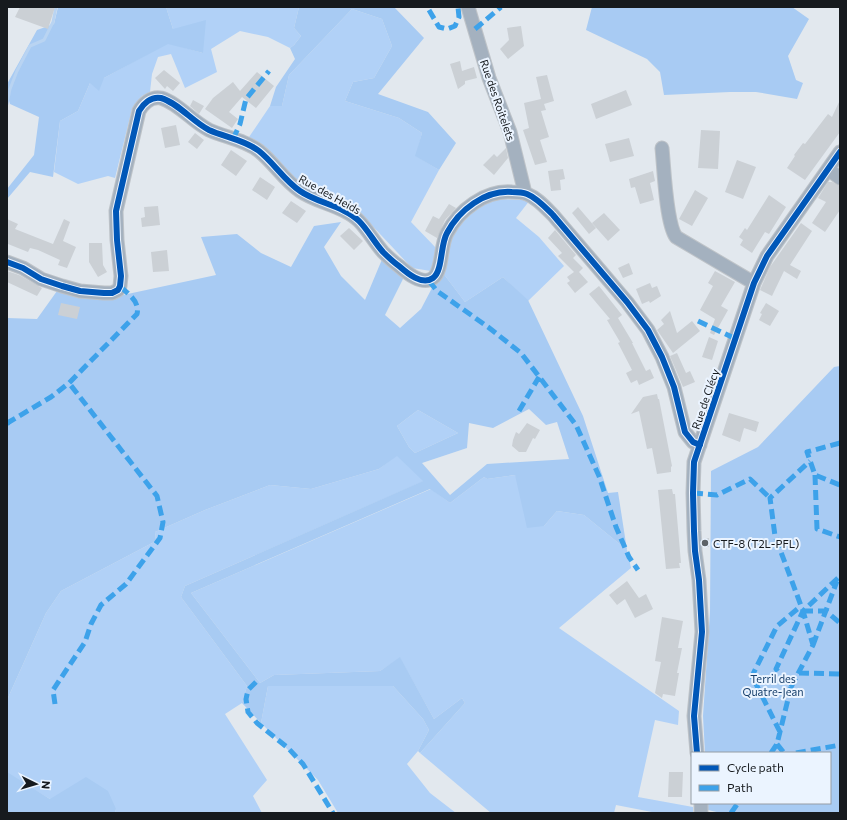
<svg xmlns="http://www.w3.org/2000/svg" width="847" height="820" font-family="Commissioner,sans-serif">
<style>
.green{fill:#b1d1f7}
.forest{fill:#a8cbf3;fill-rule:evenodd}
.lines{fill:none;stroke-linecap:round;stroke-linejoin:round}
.stream{stroke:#b9d4f2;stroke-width:3}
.building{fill:#cbd0d5}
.minor-casing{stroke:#bec3c8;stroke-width:15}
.minor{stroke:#a4b1bf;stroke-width:13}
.quiet{stroke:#3da2ea;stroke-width:5;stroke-dasharray:10 5;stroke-linecap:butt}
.cycleway-casing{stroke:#ebf4ff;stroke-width:8}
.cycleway{stroke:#0057b8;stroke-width:6}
.poi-dot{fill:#5d6267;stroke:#ebf4ff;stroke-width:1.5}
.labels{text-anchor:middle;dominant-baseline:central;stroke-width:4;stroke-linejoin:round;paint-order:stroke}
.street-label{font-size:11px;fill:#161a1e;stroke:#ebf4ff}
.poi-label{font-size:11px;fill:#161a1e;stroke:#ebf4ff;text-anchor:start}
.park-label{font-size:11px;fill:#173f6b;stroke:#ebf4ff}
</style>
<rect width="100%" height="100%" fill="#e2e8ee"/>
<!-- green -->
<path class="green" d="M166 7H299L294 28 301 36 294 45 290 48 268 37 240 31 211 49 217 72 185 88 171 54 158 57 152 74 150 92 142 96 132 109 115 178 108 176 78 184 54 172 60 121 78 111 90 83 104 78 168 43 203 53 173 29Z
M352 9 382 19 392 46 374 78 353 82 345 101 399 118 422 133 416 156 439 170 411 222 437 249 431 271 412 268 364 217 330 197 297 183 247 140 270 106H282L289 75Z
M491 199 530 200 516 218 539 237 564 266 528 301 503 277 465 302 443 273V251L458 220Z
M418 410 458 433 415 453 409 447 397 426Z
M397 455 424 481 185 586 181 597 247 686 242 703 225 714 267 780 253 796 262 813H115L116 809 50 799 8 774 7 700 46 613 61 591 156 541 155 532 205 510 270 485 311 489 379 469Z
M515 475 544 526 557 511 584 515 627 550 631 568 559 628 679 711 678 725 655 720 638 797 693 807V813H657L616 805 614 813H491L420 753 465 703 462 698 434 719 400 658 380 671 274 675 260 683 191 593 431 489 450 503 484 477 487 479Z
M268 686H393L423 719 429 730 418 751 407 764 430 793 456 813H338L318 780 261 723Z"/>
<!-- forest -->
<path class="forest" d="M58 7H166L173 29 206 20 203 53 168 44 104 78 99 91 90 83 78 111 60 121 53 177 30 172 7 199V189L34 155 39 117 10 104 7 92V84L37 30 54 24Z
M299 7H394L424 38 378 94 428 112 456 143 439 170 415 156 422 133 399 118 345 101 353 82 374 78 392 46 382 19 352 9 289 75 282 106H270L276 87 295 59 290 48 294 45 301 36 294 28Z
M592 7H792L809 19 788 56 796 80 803 83 797 99 756 92H730L664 95 660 72 647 59 586 30Z
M341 222 324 247 341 276 365 300 383 257 405 275 385 315 400 328 421 309 432 288 443 273 465 302 503 277 528 300 583 416 608 493 618 492 627 550 584 515 557 511 544 526 527 528 515 475 487 479 484 477 450 503 430 489 191 593 260 683 274 675 380 671 400 657 434 719 462 698 465 703 420 753 418 751 429 730 423 719 393 686H268L261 723 242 703 247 686 181 597 185 586 423 481 397 456 379 469 311 489 270 485 205 510 155 532 156 541 61 591 46 613 7 700V318L37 319 57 291 123 295 216 275 201 237 237 234 261 253 291 267 314 226ZM529 409 546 425 557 422 569 459 487 464 450 495 422 463 467 448 469 423 493 428ZM418 410 458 433 415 453 409 447 397 426Z
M840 366V813H721L708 810 707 803H830V753H705L703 716 710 612 711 471 758 447 834 367Z
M7 772 50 799 86 777 108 791 116 809 115 813H7Z"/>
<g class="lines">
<!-- stream -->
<path class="stream" d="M7 104 10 89 17 71 30 46 44 40 53 22 56 7"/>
</g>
<!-- building -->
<path class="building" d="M20 7H55L48 29 15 17Z
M521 26 524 46 508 59 500 49 509 40 507 28Z
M460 61 462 71 474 67 477 78 465 81V84L458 89 450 64Z
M164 70 180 83 173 91 167 86 165 89 155 78Z
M257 72 274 86 256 108 242 97 229 112 238 119 232 128 205 109 213 98 233 82 240 91Z
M547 75 554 101 544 104 546 110 541 111 549 137 540 140 547 162 535 165 523 130 529 128 524 103 541 99 536 77Z
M626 90 632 105 596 119 591 104Z
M193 100 204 106 199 114 190 106Z
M840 100V132L805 180 787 168 795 156 794 155 803 143 805 144 828 114 832 117Z
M176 125 180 145 165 148 161 128Z
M701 130 720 131 718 169 698 168Z
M195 133 204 140 197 149 188 142Z
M629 138 634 156 610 162 605 144Z
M506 148 508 158 494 175 483 165 494 154 497 157Z
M231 150 247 161 236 176 221 165Z
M737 160 756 167 743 199 725 192Z
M563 169 565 179 560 180 561 190 551 191 548 171Z
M653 171 655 181 650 183 654 200 640 204 635 187 631 188 629 179Z
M260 177 275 187 267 200 252 190Z
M828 182H832L840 186V210L825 232 812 223 826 202 818 198Z
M695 190 708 198 692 226 679 219Z
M769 195 786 207 769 234 765 232 752 253 740 245 743 240 739 237 745 228 747 230Z
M291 201 306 211 297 223 282 213Z
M449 204 456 208 445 220 437 238 425 231 433 216 439 219Z
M158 206 160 225 142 227 141 218 145 217 144 207Z
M578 207 596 228 589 234 572 213Z
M604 213 620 230 608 241 592 223Z
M7 219 18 224 15 229 53 244 64 219 70 222 63 241 76 247 67 268 58 265 60 260 38 250 30 248 28 252 8 244 7 248Z
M801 223 812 231 790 265 801 271 797 279 784 271 772 296 760 290 770 267Z
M349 228 363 241 354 250 340 236Z
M555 230 576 255 573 258 583 268 579 272 588 282 575 293 567 283 570 281 567 277 574 272 558 256 562 253 548 238Z
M89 243H102L103 265 107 272 98 277 89 262Z
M167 250 169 271 153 272 151 252Z
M629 263 633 274 623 278 618 268Z
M7 271 19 275 42 288 37 296 7 282Z
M715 271 735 282 721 306 728 310 714 335 710 333 715 319 700 310 713 286 708 283Z
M650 283 652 288 657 286 661 296 650 303 649 301 642 304 636 289Z
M599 286 622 315 618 318 633 343H632L646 371 650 369 654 378 639 385 637 380 631 383 626 373 632 370 618 343 620 342 607 320 610 319 589 294Z
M61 303 80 307 77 319 58 315Z
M766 303 779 311 770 326 759 320 762 314 760 313Z
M670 311 677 333 692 321 700 331 673 353 657 330 664 324 661 320Z
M709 337 718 341 712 360 702 357Z
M677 353 686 373 690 371 695 382 683 387 670 356Z
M657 394 658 399H659L672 466 671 467V472L657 474 652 448 647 449 639 411 631 414 643 397Z
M729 413 759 422 756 432 744 428 740 442 722 435Z
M527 423 540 430 535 439 533 438 526 452H519L512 446 513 440 516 432 519 434Z
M672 489 673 494H675L681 563H679L680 568 666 569 658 490Z
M709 538V547H703L702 539Z
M627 581 639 598 646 594 653 609 635 618 625 599 617 605 609 595Z
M662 617 683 621 678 648H682L677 673H679L675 696 663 694 662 698 655 693 661 662 655 661Z
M669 772H683L682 797H668Z"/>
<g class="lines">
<!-- minor casing -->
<g class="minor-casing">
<path id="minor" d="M468 7 489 78 510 132 525 193
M662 148C664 168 666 223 676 237L754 283
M828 169 840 178
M7 262 23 268 41 279 62 286 80 291 104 293H112L118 290 120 286 121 276 117 240 116 211 139 111C143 104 151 96 161 98 178 103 193 122 209 130 224 137 245 140 259 151 274 163 284 180 300 191 317 203 344 206 359 221 368 230 374 242 383 252 388 257 393 262 399 266 407 273 422 286 433 278 443 271 440 245 447 233 459 210 485 190 512 192 517 192 522 192 527 194 537 198 545 207 553 215L627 302 648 330 662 357 674 387 685 432 693 442 700 445
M697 753 694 716 702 632 699 580 695 551 694 531 693 493 694 462 754 283 767 256 840 152
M701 813V803"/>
</g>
<!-- minor -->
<use href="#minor" class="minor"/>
<!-- quiet -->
<path class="quiet" d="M429 10 439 27 447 29 455 26 459 17 458 7
M475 29 501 7
M233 139 240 124 246 99 269 71
M429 281 437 291 488 327 521 353 576 425 599 476 616 527 629 557 638 570
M698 321 736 339
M519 411 539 377
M7 424 9 422 51 397 69 383 137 314C140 301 128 294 120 286
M840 443 807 452 815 475 840 485
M815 475 817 529 840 537
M693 493 717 495 750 479 770 498
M803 611H826L840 623
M813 645 837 581
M799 673 840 674
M256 682 248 690 246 699 248 712 257 723 288 748 303 764 333 813
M791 687 813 645 803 611 775 536 770 498 810 461
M55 704 53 690 85 642 91 624 101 605 126 584 160 538 163 522 157 496 69 383
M780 732 752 676 777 626 801 606
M777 744 784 753
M771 753 777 744 791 687 776 669 803 611 840 576
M796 753 840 745
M731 813 738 803"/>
<!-- cycleway casing -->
<g class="cycleway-casing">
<path id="cycleway" d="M7 262 23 268 41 279 62 286 80 291 104 293H112L118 290 120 286 121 276 117 240 116 211 139 111C143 104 151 96 161 98 178 103 193 122 209 130 224 137 245 140 259 151 274 163 284 180 300 191 317 203 344 206 359 221 368 230 374 242 383 252 388 257 393 262 399 266 407 273 422 286 433 278 443 271 440 245 447 233 459 210 485 190 512 192 517 192 522 192 527 194 537 198 545 207 553 215L627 302 648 330 662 357 674 387 685 432 693 442 700 445
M697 753 694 716 702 632 699 580 695 551 694 531 693 493 694 462 754 283 767 256 840 152"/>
</g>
<!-- cycleway -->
<use href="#cycleway" class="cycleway"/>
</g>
<!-- markers -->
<circle class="poi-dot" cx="705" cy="543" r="4"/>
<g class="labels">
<!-- street labels -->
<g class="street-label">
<text transform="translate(498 100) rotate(71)">Rue des Roitelets</text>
<text transform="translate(330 194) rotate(29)">Rue des Heids</text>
<text transform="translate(705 399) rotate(-71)">Rue de Clécy</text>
</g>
<!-- poi labels -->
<g class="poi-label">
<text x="713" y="543">CTF-8 (T2L-PFL)</text>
</g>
<!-- park labels -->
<g class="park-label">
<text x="773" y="678">Terril des<tspan x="773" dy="13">Quatre-Jean</tspan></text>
</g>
</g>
<!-- border -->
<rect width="847" height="820" fill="none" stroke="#161a1e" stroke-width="16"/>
<!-- legend -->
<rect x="691" y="752" width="140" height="52" fill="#ebf4ff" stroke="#969da5"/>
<rect x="699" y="765" width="20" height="6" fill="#0057b8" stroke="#969da5"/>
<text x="727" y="772" font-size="12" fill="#161a1e">Cycle path</text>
<rect x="699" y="785" width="20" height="6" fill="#3da2ea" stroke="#969da5"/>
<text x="727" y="792" font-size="12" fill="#161a1e">Path</text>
<!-- north arrow -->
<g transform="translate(36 784) rotate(95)" stroke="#ebf4ff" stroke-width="3" paint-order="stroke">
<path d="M0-3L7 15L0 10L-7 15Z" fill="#161a1e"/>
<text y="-6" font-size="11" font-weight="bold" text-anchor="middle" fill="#161a1e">N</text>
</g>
</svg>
